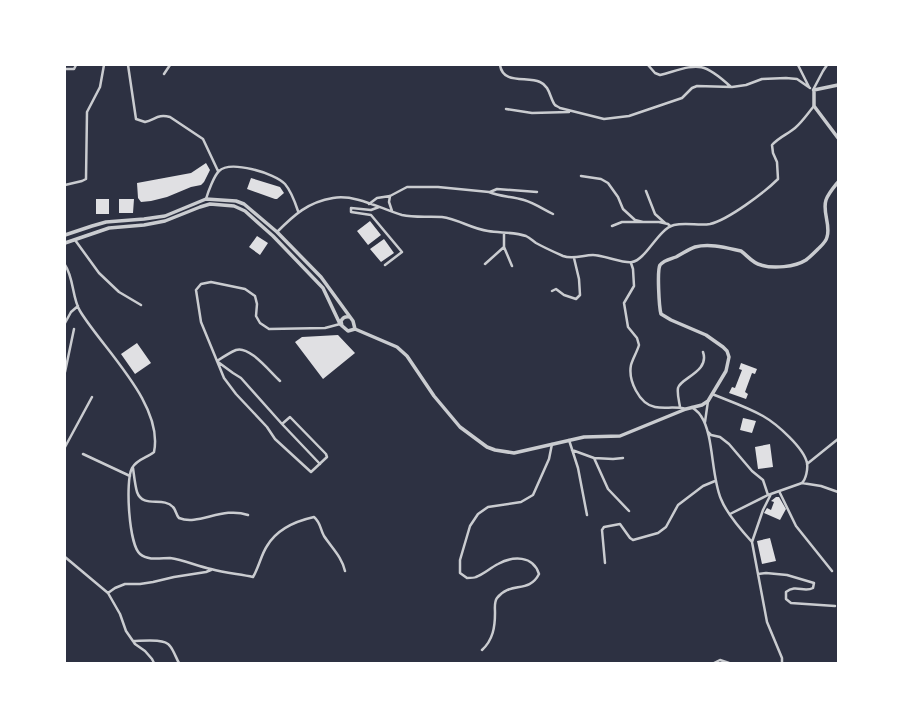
<svg xmlns="http://www.w3.org/2000/svg" width="903" height="728" font-family="'Playfair Display',serif">
<style>
.building{fill:#e0e0e3}
.lines{fill:none;stroke-linecap:round;stroke-linejoin:round}
.minor{stroke:#caccd0;stroke-width:2.5}
.tertiary{stroke:#caccd0;stroke-width:3.5}
</style>
<rect width="100%" height="100%" fill="#2d3142"/>
<!-- building -->
<path class="building" d="M206 163 210 170 204 182 201 185 191 187 167 197 151 201 141 202 138 198 137 183 191 173Z
M251 178 280 187 284 193 277 199H275L247 189Z
M96 199H109V214H96Z
M119 199H134L133 213H119Z
M370 221 381 235 368 245 357 231Z
M257 236 268 243 260 255 249 247Z
M384 239 394 253 381 262 370 249Z
M338 335 355 353 323 379 295 342 302 337Z
M137 343 151 363 135 374 121 354Z
M741 363 757 369 755 374 752 373 745 392 748 394 746 399 729 393 732 387 735 388 742 370 739 369Z
M743 418 756 421 752 433 740 430Z
M770 444 773 467 758 469 755 447Z
M776 497H779L786 509 780 520 764 513 767 508 771 510 774 502 771 501Z
M770 538 776 561 762 564 757 541Z"/>
<g class="lines">
<!-- minor -->
<path class="minor" d="M128 65 136 119 145 122C156 119 158 114 170 117L203 139 218 171
M500 65C503 85 527 76 540 82 550 86 550 99 555 105 556 106 559 107 560 108L604 119 629 116 682 98 692 88 697 86 732 87 746 85 762 79 786 78 797 79 810 88
M648 65 655 73 660 75C697 65 701 59 731 87
M798 65 809 87
M65 69H74L76 65
M164 74 170 65
M813 90 823 71 827 65
M506 109 532 113 569 112
M581 176 601 179 608 183 618 197 623 209 635 220 643 222H659L668 224 670 226
M65 185 82 181 86 179 87 112 100 87 104 65
M646 191 655 214 665 223
M490 192 497 189 537 192
M390 196 389 202 392 211
M206 199C208 192 214 176 219 171 230 160 275 173 285 184 291 191 295 202 298 211
M369 204 377 198 390 196 407 187H438L489 192C500 197 512 196 524 200 534 203 543 209 553 214
M379 207 371 210 351 208V212L371 215 402 252 385 265
M612 226 622 222H641
M277 232C294 215 308 202 333 198 356 194 381 209 402 215 415 218 429 216 442 217 458 219 472 229 488 231 500 233 514 232 526 236 530 238 533 241 536 243 545 248 554 252 563 256 573 260 583 255 593 255 603 255 625 264 632 262 646 260 658 229 674 225 686 222 699 226 710 224 728 220 765 192 778 179L777 162 773 153 772 145C779 137 788 134 795 128 803 121 808 113 814 106
M504 233V247L512 266
M75 240 99 273 119 292 141 305
M631 263 633 269 634 286 624 303 628 327 637 338 639 345C637 352 633 358 631 365 628 380 639 404 655 407 665 409 675 406 686 409
M485 264 504 247
M65 265C74 278 72 298 80 311 103 349 164 404 154 452 147 458 137 459 132 468 125 481 129 545 140 554 148 561 161 558 170 558 184 560 197 566 211 569 225 573 239 574 253 577 259 567 261 555 267 546 277 529 296 521 314 517 321 523 320 529 324 536 332 548 342 557 345 571
M552 291 556 289 564 295 576 299 580 295 579 279 574 258
M65 323 71 312 78 306
M217 361C223 357 229 353 236 350 249 345 270 372 280 381
M218 362 233 373 241 378 282 424
M65 372 74 329
M712 394C729 401 747 407 763 416 777 424 804 448 807 463 808 469 806 479 802 483
M680 407C679 401 677 394 678 388 680 378 710 372 703 352
M692 407C695 410 699 412 701 416 714 435 711 476 721 499 726 512 742 531 752 542
M705 422 708 401
M708 432 711 435 720 437 729 444 752 471 763 480 768 495
M569 440 578 468 587 515
M65 447 92 397
M572 450 594 458 608 489 629 511
M83 454 130 476
M594 458 613 459 623 458
M320 464 282 424 290 417 326 454 327 457 311 472 275 439 267 427 236 394 224 378 201 322 196 290 201 284 211 282 245 289 255 296 257 304 256 316 260 323 269 329 325 328 340 324
M807 464 838 439
M133 468C134 475 135 485 137 492 143 509 163 496 173 507 176 510 176 515 179 518 199 526 222 506 248 515
M779 491 796 526 832 571
M730 514 768 495 802 483 821 486 838 492
M752 542 767 622 782 658V663
M752 542 763 510 771 494
M65 557 108 593 120 614 126 631 135 644 145 651 152 659 154 663
M605 563 602 530 604 527 620 524 630 538 633 540 658 533 666 527 678 505 703 486 715 481
M758 574 766 573 787 575 814 583 813 588C804 593 796 584 786 592V599L791 603 835 606
M108 593 115 588 125 584H140L153 582 174 577 206 572 211 570
M133 641C142 641 165 638 170 646 174 651 176 658 179 663
M482 650C493 640 495 627 495 613 495 607 494 602 497 598 510 581 529 594 539 574 533 555 513 556 498 564 490 568 484 574 476 577 474 578 470 578 467 578L460 573V560L470 526 478 514 488 507 521 502 533 495 549 459 552 444
M714 663 720 660 729 663"/>
<!-- tertiary -->
<path class="tertiary" d="M838 85 814 90V106L838 138
M65 235 92 226 106 222 144 219 165 216 206 199 236 201 244 204 277 232 321 277 353 321 355 329
M65 243 109 228 144 225 165 221 200 207 210 204 234 206 245 211 273 236 323 288 340 324 348 331 355 329
M342 326 341 321C343 317 346 316 350 317
M355 329 397 347 407 356 434 396 460 427 487 447 495 450 514 453 584 437 620 436 686 409 702 405 708 401 726 371 729 357 727 351 723 347 706 335 671 320 661 314C659 307 657 270 660 265 664 260 671 259 676 257 682 254 689 249 695 247 710 243 727 248 741 251 748 256 752 263 761 265 773 269 795 267 806 260 810 257 814 253 818 249 821 246 826 242 827 237 831 225 822 212 826 200 828 194 834 187 838 182"/>
</g>
<!-- border -->
<rect width="903" height="728" fill="none" stroke="#ffffff" stroke-width="132"/>
</svg>
